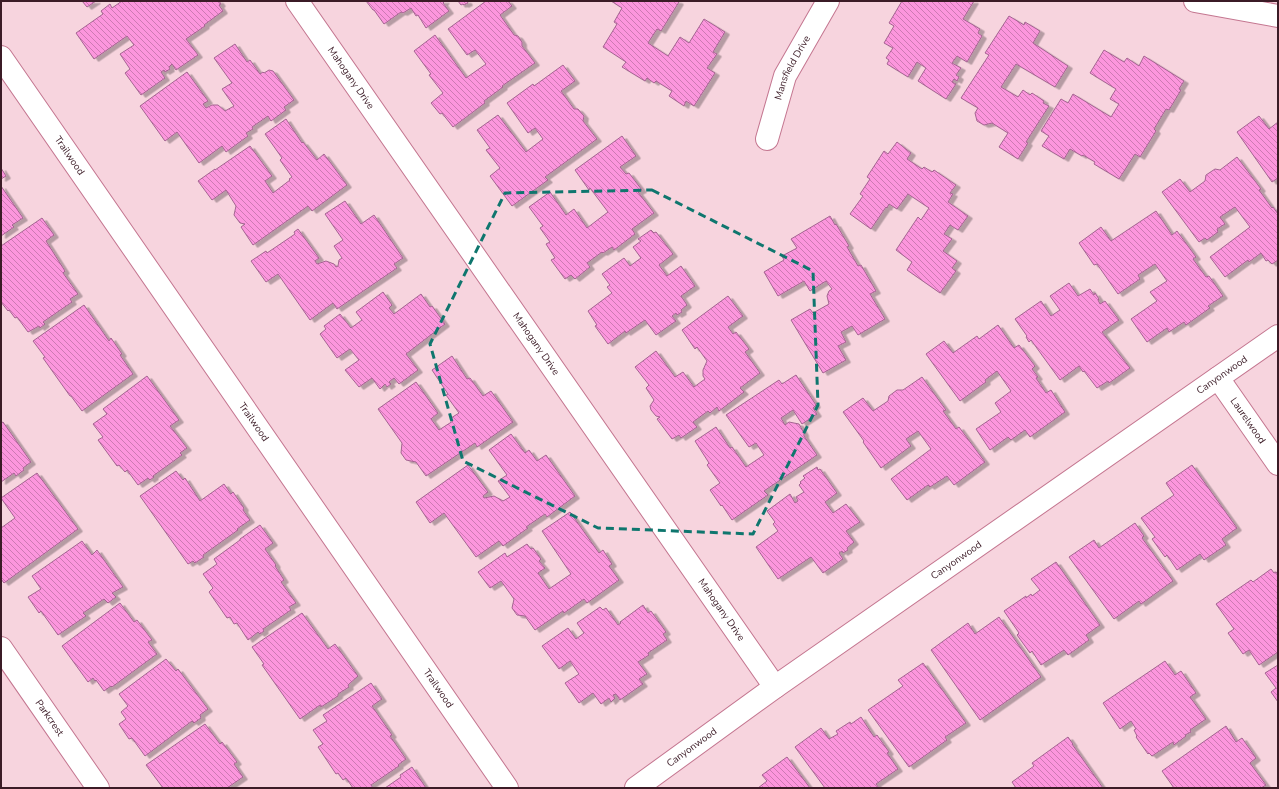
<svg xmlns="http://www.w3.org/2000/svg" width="1279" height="789" font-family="'Nunito Sans',sans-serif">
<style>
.building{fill:url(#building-back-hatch);stroke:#a46391;filter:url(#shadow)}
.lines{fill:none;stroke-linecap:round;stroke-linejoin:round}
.street-casing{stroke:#c47690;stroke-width:24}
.street{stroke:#fff;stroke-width:22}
.marked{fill:none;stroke:#0f766e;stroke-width:3;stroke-dasharray:8 5;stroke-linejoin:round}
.labels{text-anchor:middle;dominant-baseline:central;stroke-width:4;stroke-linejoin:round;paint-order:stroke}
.street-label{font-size:10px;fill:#3b1b26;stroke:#f7d4de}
</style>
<defs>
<pattern id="building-back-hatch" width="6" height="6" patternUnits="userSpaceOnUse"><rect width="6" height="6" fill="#fc96dd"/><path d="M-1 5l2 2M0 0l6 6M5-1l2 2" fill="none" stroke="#cd7ab3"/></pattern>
<filter id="shadow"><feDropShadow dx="4.5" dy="2.5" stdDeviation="0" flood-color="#0004"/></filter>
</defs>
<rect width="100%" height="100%" fill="#f7d4de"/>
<!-- building -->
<path class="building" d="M82 1H96L87 7Z
M122 1H219L221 4 219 5 223 11 204 25 205 26 186 39 198 55 176 70 172 64 169 67 170 69 165 72 164 70 161 72 165 78 141 95 125 73 130 69 120 54 134 45 127 36 94 59 76 33 103 14 101 11 110 4 112 8Z
M366 1H445L443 3 449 11 426 28 418 15 416 16 411 8 403 13 401 12 384 24 374 10H373Z
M458 1H467L468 3 464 5 463 4 461 5Z
M486 1H508L512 6 500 15 514 35 518 36 522 42V46L535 63 502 86 503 87 484 101 485 103 453 127 442 113 440 114 431 103 443 93 429 75 431 74 414 51 435 35 466 78 486 64 475 50 467 55 448 29Z
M611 1H677L679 2 661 31 657 29 648 43 668 56 680 37 689 43 704 19 725 32 713 52 717 54 707 68 715 73 694 106 686 101 684 106 669 96 672 91 656 81 654 83 647 78 645 81 622 67 626 62 603 47 617 24 614 22 622 8Z
M902 1H923L925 2V1H974L963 19 980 29 978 33 982 36 967 62 957 56 952 63 961 68 956 75 959 77 957 81 954 79 952 82 956 84 946 99 918 81 926 68 917 62 908 77 887 64 889 60 886 58 893 48 884 43 894 26 889 23Z
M1009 16 1024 25 1025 22 1040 31 1033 43 1068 66 1055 87 1016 64 1001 87 1018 97 1023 90 1030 95 1032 93 1044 101 1043 103 1049 106 1026 142 1028 143 1018 159 999 147 1008 133 992 123 984 125 977 121 975 113 978 108 961 98 989 55 985 53Z
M235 44 247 62 250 60 260 74 263 72 264 73 269 70 273 71 294 100 284 107 286 110 271 121 268 116 252 127 253 129 246 133 248 136 226 152 222 146 199 163 177 132 165 141 140 106 187 72 208 101 203 104 206 108 212 105H218L225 111 234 106 222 89 232 83 214 58Z
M1104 50 1124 62 1127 58 1139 66 1144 56 1184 81 1179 89 1181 90 1169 110 1166 109 1154 129 1156 131 1140 157 1135 154 1119 179 1094 164 1095 162 1083 155 1082 156 1070 149 1064 159 1042 146 1049 136 1041 131 1061 99 1068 103 1073 94 1111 117 1119 104 1110 99 1116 89 1090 73Z
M563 65 575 81 561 91 574 109H578L584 116 583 121 597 139 545 177 548 180 512 206 490 176 500 168 486 150 490 148 477 130 498 115 526 152 543 139 535 128 528 133 507 103 533 84 534 86Z
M1259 116 1269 129 1278 122V178L1272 182 1237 132Z
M286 119 302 143 303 142 317 160 324 154 347 185 312 211 308 206 253 245 241 227 245 224 240 223 234 215 236 206 226 190 212 200 198 181 215 169V170L250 146 272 176 265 181 273 193 290 180 289 179 292 177 280 160 282 158 265 134Z
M622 136 636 156 620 167 626 174 629 173 642 190 638 192 654 213 632 229 635 234 614 250 612 247 603 253 602 252 587 263 590 267 575 279 571 275 565 279 551 260 555 258 546 244 550 242 540 228 543 226 529 207 550 192 566 215 574 209 587 228 608 212 590 188 589 190 575 170Z
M897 142 911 153 907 159 922 169 924 167 932 172 934 170 956 185 950 193 953 194 948 202 968 216 958 230 950 225 944 234 952 239 943 251 957 261 952 268 956 271 940 293 907 270 912 262 896 250 918 217 921 220 929 208 908 194 897 209 889 204 887 208 886 207 871 229 850 214 863 196 860 194 870 179 867 177 884 151 888 154Z
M1237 157 1261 189 1259 190 1272 208 1273 207 1278 214V260L1272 264 1268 260 1266 261 1261 253 1249 262 1248 260 1225 277 1210 257 1250 227 1235 207 1220 217 1225 224 1217 229 1218 232 1207 240 1205 238 1199 242 1162 192 1180 179 1190 192 1205 181 1206 175 1215 169 1220 170Z
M1 168 6 176 1 179Z
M1 186 23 218 12 225 14 227 1 236Z
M345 201 361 224 374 215 403 258 394 264 397 268 337 309 333 303 310 320 278 274 266 282 251 261 266 251 267 253 295 234 294 232 298 229 319 258 315 261 317 264 326 261 334 264 336 267 338 266 339 260 342 258 334 246 343 240 325 214Z
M1156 211 1172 235 1177 231 1196 257 1193 259 1206 277 1209 276 1223 296 1208 306 1210 308 1186 325 1184 322 1169 332 1167 328 1147 342 1131 319 1157 301 1150 292 1167 281 1155 264 1138 275 1140 279 1118 294 1097 264 1094 265 1079 243 1101 227 1111 241Z
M830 216 835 225 836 224 849 246 847 247 858 266 861 265 876 291 870 294 885 319 858 335 852 326 841 332 846 342 838 346 846 360 823 373 791 320 810 309 813 313 829 304 827 296 829 291 832 289 826 281 810 291 804 281 778 296 764 272 784 260 782 256 797 248 791 239Z
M42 218 54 235 46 241 65 271 63 273 78 294 70 299 72 302 43 322 45 324 40 328 39 326 28 332 17 317 15 318 9 310 8 311 1 302V246Z
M651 230 654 233 656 232 673 254 659 265 667 276 681 266 695 286 681 296 687 305 681 310 682 312 677 315 676 313 672 316 676 321 656 335 645 320 626 333 625 331 608 344 595 326 597 325 588 311 612 293 607 287 610 285 602 274 624 258 630 266 641 258 633 247 641 241 638 239Z
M1069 283 1078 296 1090 289 1094 295 1095 293 1099 299 1098 300 1100 304 1105 301 1119 320 1102 332 1130 368 1109 383 1108 381 1097 388 1084 371 1083 372 1079 366 1060 380 1031 340 1029 342 1026 337 1027 336 1015 319 1041 301 1051 316 1060 310 1050 296Z
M383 292 392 305 389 308 394 314 421 294 430 307 432 306 445 324 406 354 418 370 399 384 394 378 389 382 391 384 387 387 385 384 380 389 372 378 359 387 345 370 359 360 350 349 337 358 320 334 326 329 324 326 340 314 351 328 362 320 356 312Z
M728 296 743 316 728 327 733 334 736 332 749 349 745 352 760 373 740 388 744 392 719 411 717 407 710 413 708 411 693 422 697 427 681 438 679 435 672 439 657 419 660 417 656 416 651 410 650 406 654 400 646 388 649 385 635 367 656 351 675 377 683 372 694 387 705 379 703 376V370L707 361 697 347 695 349 682 330Z
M84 305 109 341 111 338 122 354 120 355 133 374 82 411 71 396H70L43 358 45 357 33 341Z
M998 325 1014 348 1019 345 1035 366 1032 369 1038 377 1036 378 1046 393 1051 390 1065 412 1030 437 1025 430 1011 440 1008 437 990 450 976 429 1001 412 995 403 1011 391 997 371 985 380 986 382 960 401 926 354 944 341 953 353 977 336 979 339Z
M452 356 467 379 470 378 483 396 491 391 513 422 477 447 475 443 426 476 416 462 406 460 401 453 402 443 378 409 416 382 438 413 431 419 439 430 453 421 451 418 459 413 446 395 448 394 432 370Z
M796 375 816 405 813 408 817 414 802 424 793 410 781 418 785 425 789 422 799 424 804 433V436L817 455 764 491 768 495 732 520 722 505 721 506 710 490 720 483 707 465 709 463 695 441 716 427 730 448 732 447 746 467 764 455 756 443 749 447 726 415 779 380 782 384Z
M147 376 179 420 170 426 187 448 180 453 182 455 153 476 154 477 150 480 148 478 138 485 127 470 125 472 119 465 117 466 98 440 103 437 93 424 107 414 103 409Z
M922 377 946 410 943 411 956 429 959 427 985 462 954 485 947 476 930 487 928 485 907 500 891 479 931 449 918 431 906 439 911 446 881 468 863 442 864 441 843 412 863 398 873 411 888 401 889 396 897 390H903Z
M3 422 31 462 23 468 24 470 16 476 14 473 1 482V423Z
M511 434 525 453 529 450 537 461 546 455 575 496 547 517 545 514 526 527 528 528 503 546 499 541 476 557 444 513 430 523 416 502 468 465 488 492 483 496 484 498 494 496 503 501 510 497 498 481 507 475 489 450Z
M1192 465 1237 528 1222 539 1226 545 1204 560 1200 554 1177 570 1167 555 1165 557 1152 539 1155 537 1141 518 1174 495 1166 483Z
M817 467 818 470 820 469 837 493 825 502 833 513 846 504 860 522 846 531 854 542 847 548 848 550 843 553 842 551 839 553 843 559 823 573 811 557 778 579 756 547 778 531 773 524 775 522 767 511 790 494 795 503 798 501 796 497 804 492 799 485 801 483 800 482 805 478 803 476Z
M176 471 183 480 185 478 200 501 224 484 231 494 233 492 244 508 243 510 250 520 237 529 238 530 203 555 204 557 195 563 193 561 188 564 140 496Z
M37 473 78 529 4 583 1 579V528L15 518 1 498Z
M570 512 599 553 603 550 612 564 609 566 619 580 587 603 584 599 564 613 563 611 535 630 525 616 517 615 512 608 514 599 501 581 490 588 478 572 505 553 507 557 527 544 531 549 533 548 541 559 539 561 545 568 538 573 549 589 571 574 542 531Z
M1135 523 1144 536 1142 538 1173 581 1141 604 1139 601 1114 619 1069 557 1094 540 1099 548Z
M260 525 273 543 265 549 276 565 275 566 284 580 281 582 296 603 289 607 291 610 263 629 264 631 260 634 258 632 248 640 237 623 234 624 230 617 227 618 209 592 213 588 203 574 217 564 214 559 240 540V539Z
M82 541 92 555 97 550 123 587 112 593 116 597 108 603 104 599 83 613 86 616 58 635 41 611 39 613 28 597 41 589 32 576Z
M1056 562 1100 625 1086 635 1089 640 1068 655 1064 650 1041 665 1032 651 1030 653 1017 635 1019 633 1004 611 1026 596V598L1031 594 1032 596 1040 590 1031 579Z
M1271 569 1274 573 1276 572 1278 575V652L1259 665 1249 650 1243 654 1228 633 1234 629 1216 604 1251 580 1253 582Z
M120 603 134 622 137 620 152 640 148 642 157 654 112 687 111 686 104 691 96 680 95 681 93 678 88 682 62 646Z
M643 605 648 613 651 611 666 632 663 634 667 640 648 653 649 655 638 662 647 674 639 679 643 684 620 700 616 694 613 695 615 698 611 702 609 698 601 704 593 693 579 703 565 683 579 674 570 661 559 669 542 646 568 628 576 639 584 633 577 623 600 607 603 610 606 608 618 625 621 623 620 622Z
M302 613 328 649 335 644 358 676 348 685 349 687 338 694V696L321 707 320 705 300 719 262 665 264 664 252 647Z
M999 617 1041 677 980 720 931 650 968 623 975 634Z
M166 659 176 671 178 669 208 709 200 715 201 718 194 723 192 721 145 756 132 738 129 739 119 724 126 719 121 712 128 706 119 694Z
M1165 661 1175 675 1181 671 1196 693 1190 697 1206 719 1190 730 1191 732 1185 735 1186 736 1174 745 1173 742 1152 756 1149 753 1148 754 1136 737 1137 736 1134 730 1136 729 1131 721 1120 729 1103 703Z
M923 663 966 723 945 737 947 740 909 767 868 710 903 686 898 680Z
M1278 665V702L1271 692 1276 688 1265 673Z
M371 683 382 699 372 706 392 735 390 736 406 759 398 765 399 766 371 785 373 788H353L346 778 343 780 338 773 336 774 318 747 323 744 313 730 327 721 323 715Z
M861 717 874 737 877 735 889 752 887 753 898 769 876 784 879 788H825L795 747 821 728 829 739 838 734 836 731 850 722 851 724Z
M205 724 220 744 222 742 237 762 234 764 243 777 227 788H163L146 765Z
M1226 726 1236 742 1242 738 1256 758 1250 763 1266 785 1261 788H1174L1162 771Z
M1068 737 1073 744H1072L1103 788H1016L1012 782 1034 766 1032 763Z
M787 757 810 788H758L767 781 762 775Z
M412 767 426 788H385L401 777 400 775Z"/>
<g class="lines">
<!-- street casing -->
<g class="street-casing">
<g id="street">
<path id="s1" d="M297 1 775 687"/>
<path d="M1195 1 1278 16"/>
<path id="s2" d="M1 57 507 788"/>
<path id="s3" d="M767 139 785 76 828 1"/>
<path id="s4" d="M1218 378 1278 464"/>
<path id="s5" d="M1 648 98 788"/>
<path id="s6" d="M636 788 775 687 1278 336"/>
</g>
</g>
<!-- street -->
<use href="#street" class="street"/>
</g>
<!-- marked area -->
<path class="marked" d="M652 190 813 271 818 405 753 534 598 528 463 461 430 344 505 193Z"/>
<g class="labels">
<!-- street labels -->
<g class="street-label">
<text stroke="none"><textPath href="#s3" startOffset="76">Mansfield Drive</textPath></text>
<text stroke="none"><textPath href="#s1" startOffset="94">Mahogany Drive</textPath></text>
<text stroke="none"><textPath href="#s2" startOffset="120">Trailwood</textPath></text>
<text stroke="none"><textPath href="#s1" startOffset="418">Mahogany Drive</textPath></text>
<text stroke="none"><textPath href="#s6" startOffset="717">Canyonwood</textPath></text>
<text stroke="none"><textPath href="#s4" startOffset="52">Laurelwood</textPath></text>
<text stroke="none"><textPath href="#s2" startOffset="444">Trailwood</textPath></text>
<text stroke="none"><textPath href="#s6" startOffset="393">Canyonwood</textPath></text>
<text stroke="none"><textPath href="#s1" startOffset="742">Mahogany Drive</textPath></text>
<text stroke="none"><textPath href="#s2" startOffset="768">Trailwood</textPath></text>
<text stroke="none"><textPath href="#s5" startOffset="85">Parkcrest</textPath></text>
<text stroke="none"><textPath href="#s6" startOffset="69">Canyonwood</textPath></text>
</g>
</g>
<!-- border -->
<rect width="1279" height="789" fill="none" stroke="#3b1b26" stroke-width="4"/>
</svg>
